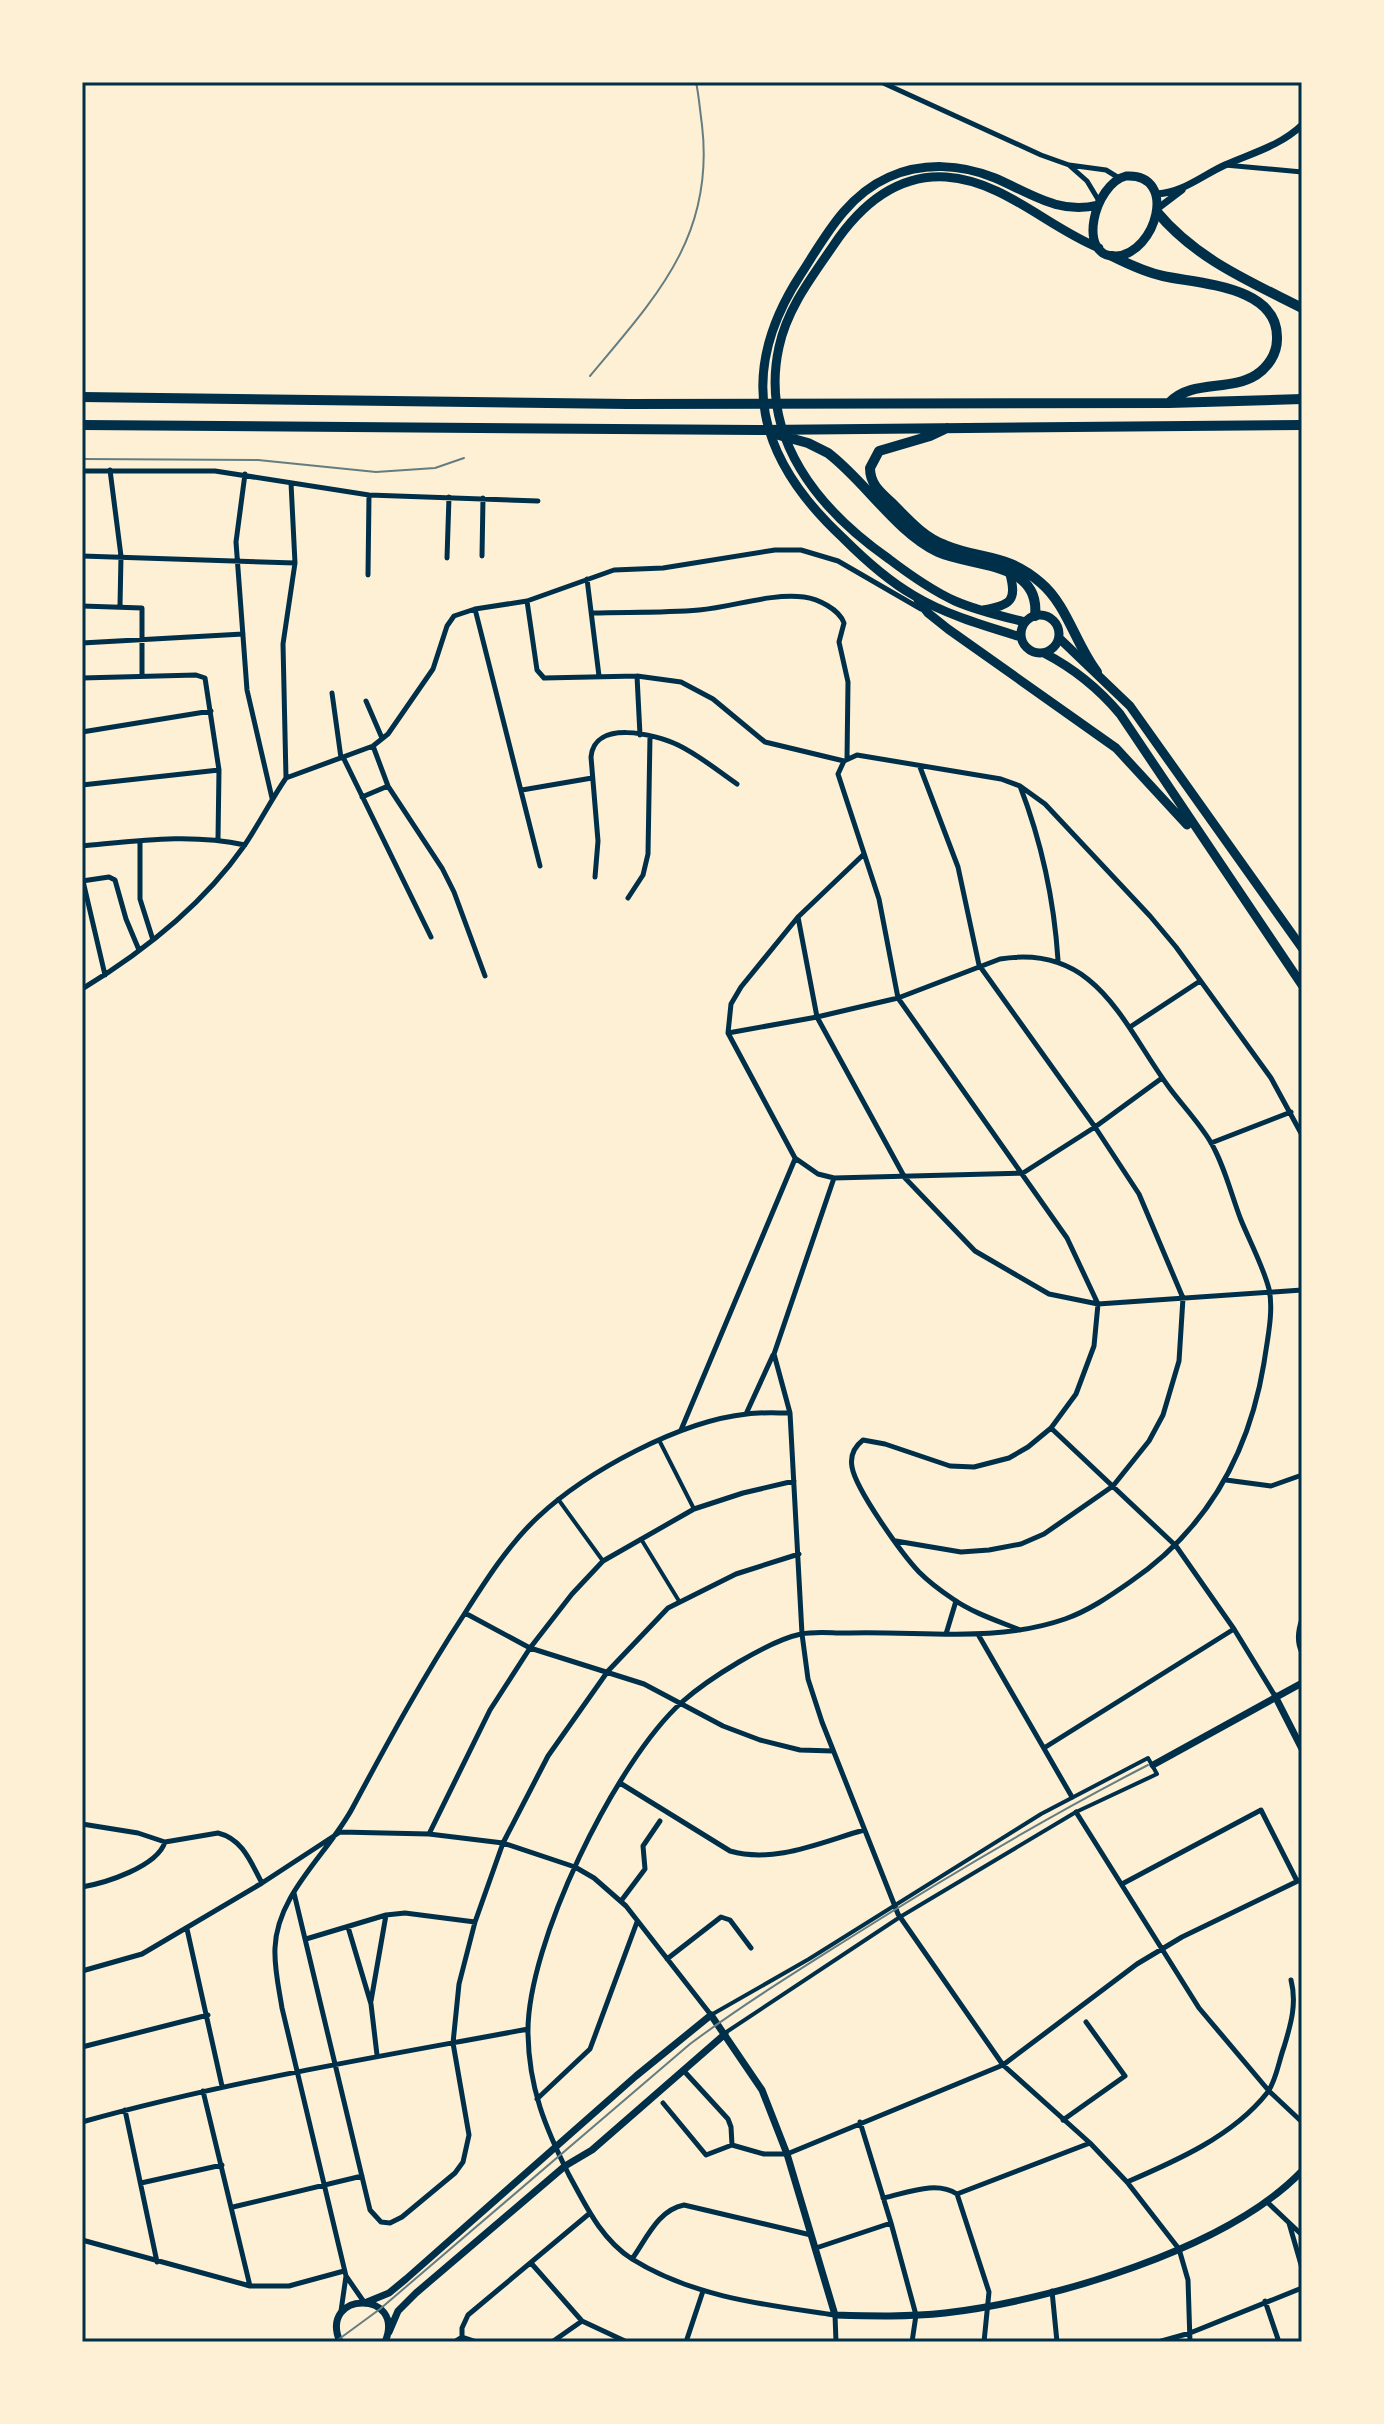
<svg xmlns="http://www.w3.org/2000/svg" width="1384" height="2424" font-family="'Asap Condensed',sans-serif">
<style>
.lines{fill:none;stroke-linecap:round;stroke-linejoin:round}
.pedestrian{stroke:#003049;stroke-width:4}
.minor{stroke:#003049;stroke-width:5}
.tertiary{stroke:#003049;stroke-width:7}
.trunk{stroke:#003049;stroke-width:9}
.motorway{stroke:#003049;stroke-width:10}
.tram{stroke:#657d81;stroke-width:2}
.neatline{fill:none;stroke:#003049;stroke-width:3}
</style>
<rect width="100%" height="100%" fill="#fdf0d5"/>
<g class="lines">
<!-- pedestrian -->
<path class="pedestrian" d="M659 1440 694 1509
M558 1499 603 1561
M641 1539 679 1601
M711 2015 809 1959 1041 1814 1148 1758 1157 1774 1076 1812 900 1917 725 2033"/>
<!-- minor -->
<path class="minor" d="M881 82 1041 155 1069 165 1106 170 1119 178
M1225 165 1302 172
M1070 166 1087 181 1099 201
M110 470 121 556 120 606
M82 471H215L369 495 538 501
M245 474 236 542 247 690 272 798
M82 556 295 563
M482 556 483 498
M447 558 449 497
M368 575 369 495
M587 579 599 676
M527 601 537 670 544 678 637 676 681 682 713 699 765 742 844 761
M82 606 142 608V676
M475 609 540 866
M593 613C628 612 664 613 699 610 734 607 769 593 804 597 818 599 839 609 844 623L839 642 848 682 847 759
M82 643 243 634
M637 676 640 735
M82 678 196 675 205 678 219 770 218 839
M332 693 341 758
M366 701 382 738
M82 732 211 711
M373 746 388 786 442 868 454 892 485 976
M343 757 431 937
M286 778 373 746 388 734 433 669 447 626 454 616 475 609 527 601 614 570 663 568 775 550H801L838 561 921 609
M286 778 283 644 295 563 291 483
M82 785 219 770
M1020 786C1042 843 1054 899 1058 960
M522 790 592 778
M362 797 388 786
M140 841V899L153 940
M82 846C137 841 190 833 245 845
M864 854 798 917 741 987 731 1004 728 1033 795 1158 818 1174 834 1178 1023 1173 1095 1127 1162 1078
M595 877 598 841 591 757C594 719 655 734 678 745 699 755 718 771 737 784
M82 881 109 877 115 880 126 919 139 950
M83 881 105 975
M628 898 643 875 648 854 650 736
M798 917 817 1017 905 1178 975 1251 1049 1294 1098 1304 1302 1290
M82 989C143 952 202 906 244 846 259 824 271 800 286 778
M1130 1027 1200 981
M728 1033 817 1017 898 998 1000 959C1098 943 1123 1026 1171 1090 1184 1107 1199 1123 1210 1141 1224 1164 1231 1194 1241 1220 1250 1242 1263 1266 1269 1289 1274 1311 1267 1341 1264 1363 1249 1454 1206 1530 1130 1582 1110 1596 1088 1611 1065 1619 993 1644 919 1630 844 1633 831 1633 815 1631 801 1634 768 1641 708 1679 682 1702 616 1761 526 1945 528 2034 529 2088 545 2127 569 2175 586 2206 601 2239 632 2259 693 2297 765 2305 835 2315L836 2342
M1211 1143 1291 1112
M834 1178 774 1354 790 1413 802 1634 808 1679 822 1722 898 1914 1003 2065 1090 2143 1127 2182 1179 2249 1188 2280 1190 2342
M746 1414 773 1355
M1051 1428 1176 1546 1234 1629 1275 1696
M681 1430 795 1159
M1226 1480 1271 1486 1302 1475
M896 1541 961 1552 989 1550 1021 1544 1044 1534 1113 1486 1149 1441 1163 1415 1179 1361 1183 1298 1139 1194 1095 1127 979 965 958 867 920 767
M465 1613 530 1648 644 1684 723 1726 760 1740 800 1750 833 1751
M1302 1619C1298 1630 1297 1643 1302 1653
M1020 1630C998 1621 973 1613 953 1599 941 1591 929 1582 919 1572 902 1554 856 1490 852 1467 850 1456 854 1447 863 1440L885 1444 950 1466 974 1467 1009 1458 1028 1447 1051 1428 1076 1394 1094 1346 1098 1304 1067 1238 898 998 879 899 838 774 844 761 857 755 1001 779 1020 786 1045 804 1150 916 1176 947 1271 1078 1302 1135
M946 1634 956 1601
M979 1636 1072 1797
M1044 1748 1234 1629
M620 1783 730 1851C775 1864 821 1842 864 1830
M1076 1812 1199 2008 1269 2091 1302 2122
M82 1824 138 1833 165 1842 218 1833C243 1839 251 1863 262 1883
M429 1834 490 1710 530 1648 572 1594 603 1561 694 1509 743 1493 794 1481
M1122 1884 1261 1810 1297 1881
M82 1887C105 1883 157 1867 165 1842
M294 1893 370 2210 381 2222 390 2223 402 2217 455 2173 463 2162 469 2135 453 2043 459 1984 475 1922 503 1843 548 1756 608 1671 668 1608 736 1574 799 1554
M621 1901 645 1869 643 1846 660 1821
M348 1927 371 2004 377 2055
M187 1929 222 2086
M306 1939 386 1915 405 1913 475 1922
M667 1959 721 1917 730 1920 751 1948
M82 1971 142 1954 262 1883 340 1832 429 1834 503 1843 575 1867 594 1878 626 1906 711 2015
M371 2001 386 1915
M82 2047 208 2015
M683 2070 728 2119 731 2127 732 2145
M203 2091 250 2286
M537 2099 590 2049 637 1922
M663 2103 706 2155 732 2145 764 2154H787L1003 2065 1137 1964 1182 1937 1302 1879
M125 2110 157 2262
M1063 2120 1125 2076 1086 2022
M82 2122C229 2081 378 2057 528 2029
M860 2122 891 2223 916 2315 912 2342
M1127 2182C1176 2161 1233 2136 1267 2093 1276 2082 1279 2060 1284 2047 1291 2024 1297 2003 1291 1980
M141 2183 222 2165
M957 2194 989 2292 984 2342
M883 2198C907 2193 936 2180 957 2194L1090 2143
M1266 2201 1302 2235
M233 2207 362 2176
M1289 2223 1302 2268
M82 2240 250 2286H289L344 2271
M816 2248 891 2223
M632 2259C647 2238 658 2210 684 2205L811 2235
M531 2263 582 2321 627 2342
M346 2276 282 2008C279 1989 274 1968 275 1948 277 1893 329 1853 353 1807 389 1740 423 1677 465 1613 486 1580 509 1544 538 1517 587 1471 680 1421 747 1414 761 1412 776 1413 790 1413
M1052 2291 1057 2342
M1265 2301 1279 2342
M341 2311 346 2276 364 2302
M462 2337V2328L468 2315 590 2213
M454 2342 462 2337 477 2342
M552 2342 582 2321
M686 2342 703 2291
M1158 2342 1190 2333 1302 2288"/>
<!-- tertiary -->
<path class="tertiary" d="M1157 194C1184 192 1201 176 1225 165 1252 153 1280 146 1302 125
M1157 209 1182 190
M1275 1696 1302 1749
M1153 1765 1302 1683
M367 2302 389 2293 406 2279 636 2076 711 2015 762 2090 787 2154 835 2315C871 2316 908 2317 945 2313 1051 2301 1227 2249 1302 2171
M389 2332 398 2311 416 2293 565 2166 592 2150 725 2034
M340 2342C318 2290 407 2290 385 2342"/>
<!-- trunk -->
<path class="trunk" d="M1126 176C1179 173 1156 254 1116 256 1076 258 1094 184 1126 176Z
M918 600 928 613 948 629 1116 748 1187 825
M983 610C1011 605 1018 601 1009 571
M1021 634a19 19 0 1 1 38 0a19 19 0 1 1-38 0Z
M1025 622C1001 616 978 611 955 601 931 590 910 575 889 559 819 510 759 438 779 347 787 309 811 278 833 246 859 207 895 174 946 177 1004 181 1047 227 1099 248
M1021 637C985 626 946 615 913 595 887 580 864 559 843 538 758 459 735 375 801 274 825 237 846 196 889 177 923 162 961 164 995 178 1030 193 1059 215 1098 205
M1059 638 1130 706 1302 948
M1044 653C1073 668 1099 689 1120 714L1302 985"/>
<!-- motorway -->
<path class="motorway" d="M1157 212C1196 259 1249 281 1302 308
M1112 256C1128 264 1145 272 1163 276 1200 284 1279 286 1277 339 1277 354 1268 367 1256 375 1229 392 1192 379 1169 403
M82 397 628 404 1169 403 1302 399
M82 425 757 430 1302 425
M947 428 930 436 879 451 870 468C870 484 880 492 892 503 908 519 923 537 945 545 981 560 1007 553 1041 583 1067 605 1076 645 1097 672
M775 434 808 443 828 453C865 481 896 532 938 552 971 567 1041 561 1035 616"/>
<!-- tram -->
<path class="tram" d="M590 376C656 297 715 236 702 125 700 111 699 96 696 82
M82 459 258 460 376 472 435 468 464 458
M335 2342 380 2309 690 2044C741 2006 794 1973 848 1939 946 1877 1045 1818 1148 1765"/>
</g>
<!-- border -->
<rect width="1384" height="2424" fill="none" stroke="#fdf0d5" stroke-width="168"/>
<rect x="84" y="84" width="1216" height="2256" class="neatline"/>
</svg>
